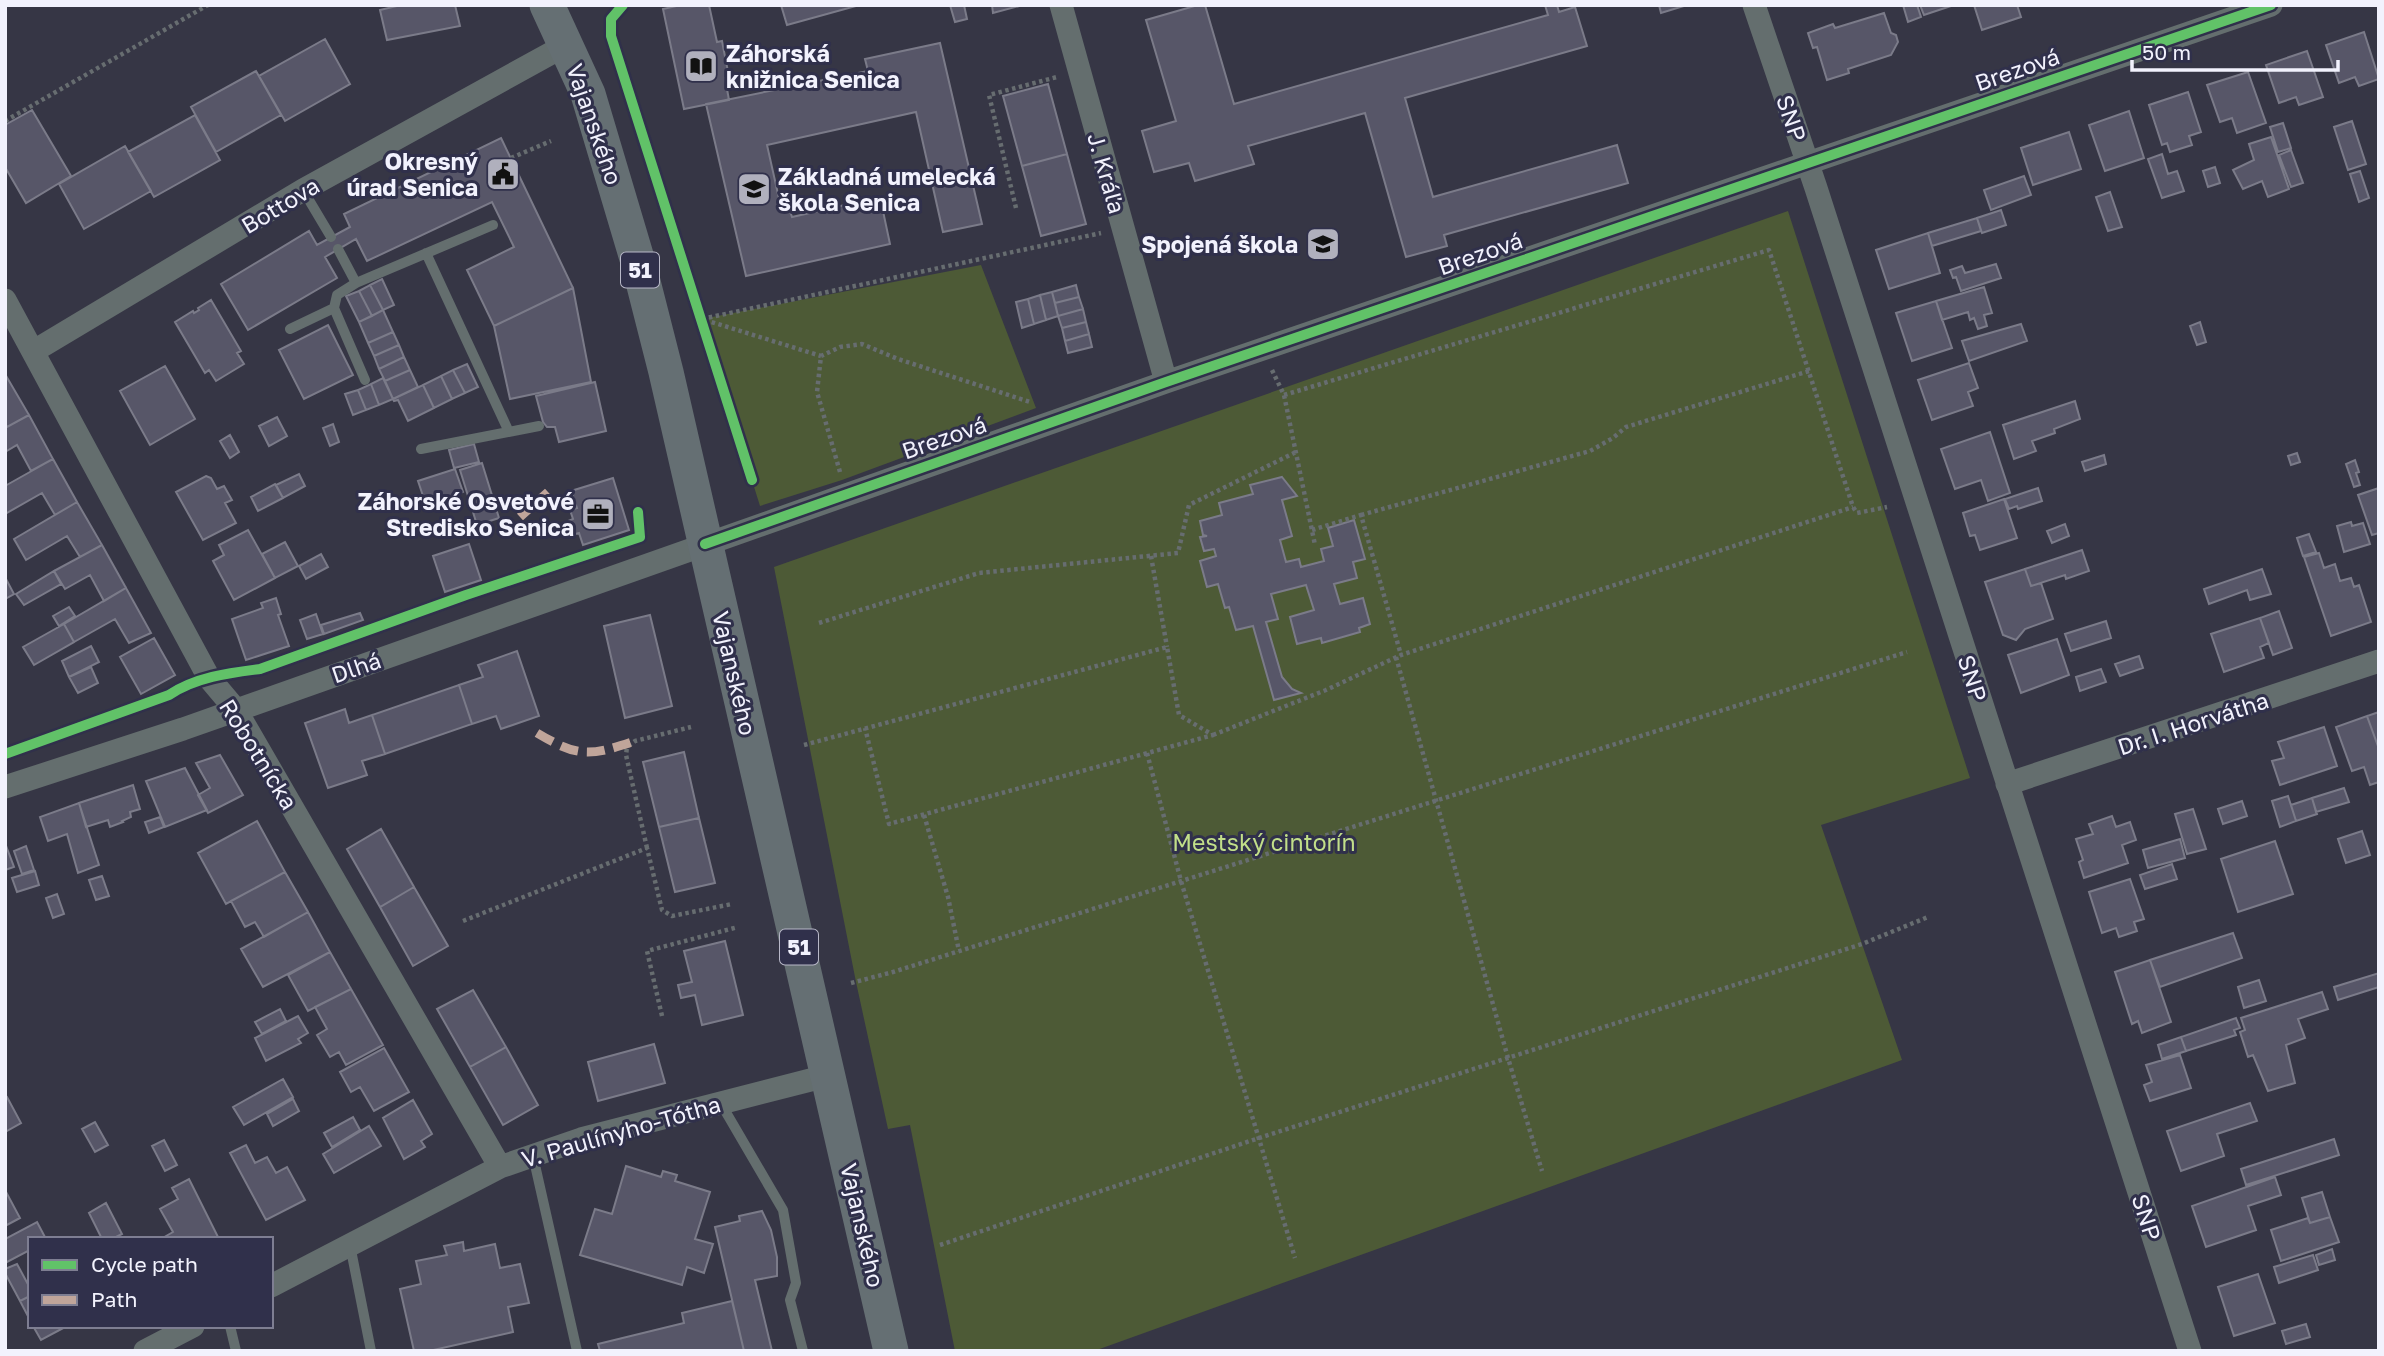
<svg xmlns="http://www.w3.org/2000/svg" width="2384" height="1356" font-family="'Golos Text',sans-serif">
<style>
.green{fill:#4d5a36}
.building{fill:#575668;stroke:#7b7b89;stroke-width:2}
.lines{fill:none;stroke-linecap:round;stroke-linejoin:round}
.path{stroke:#676d70;stroke-width:4.5;stroke-dasharray:3.5 3.5;stroke-linecap:butt}
.lane{stroke:#646e6e;stroke-width:10}
.street{stroke:#646e6e;stroke-width:23}
.primary{stroke:#656f73;stroke-width:35}
.quiet{stroke:#c0a59a;stroke-width:9;stroke-dasharray:18 9;stroke-linecap:butt}
.cycleway-casing{stroke:#30304b;stroke-width:15}
.cycleway{stroke:#61c268;stroke-width:10}
.labels{text-anchor:middle;dominant-baseline:central;stroke-width:6;stroke-linejoin:round;paint-order:stroke}
.shield{fill:#30304b;stroke:#b8b8c8;stroke-width:2}
.shield-label{font-size:21px;font-weight:bold;fill:#f2f2fd}
.poi-label{font-size:23px;font-weight:bold;fill:#f2f2fd;stroke:#30304b;text-anchor:end}
.street-label{font-size:23px;fill:#f2f2fd;stroke:#30304b}
.park-label{font-size:23px;fill:#c2df89;stroke:#30304b}
</style>
<rect width="100%" height="100%" fill="#363645"/>
<!-- green -->
<path class="green" d="M1788 211 1970 778 1821 825 1902 1060 1094 1351H955L910 1125 888 1129 856 982 774 567Z
M981 265 1036 408 842 480 760 506 702 319Z"/>
<!-- building -->
<path class="building" d="M401 5H455L460 26 387 40 380 10Z
M681 5H709L717 42 722 41 729 77 725 78 729 100 684 109 663 9Z
M781 5H856V6L787 25Z
M950 5H964L967 19 955 22Z
M992 5H1023L993 13Z
M1198 5H1205L1234 104 1548 15 1545 5H1557L1559 12 1575 7 1587 46 1405 98 1433 197 1617 145 1628 183 1444 235 1447 246 1406 257 1365 113 1248 146 1254 164 1195 181 1189 163 1154 172 1142 131 1176 121 1146 20Z
M1659 5H1687L1661 13Z
M1903 5H1917L1921 17 1908 22Z
M1920 5H1954L1924 15Z
M1974 5H2017L2021 17 1982 30Z
M1884 13 1891 33 1896 35 1898 42 1891 55 1848 69 1849 73 1827 80 1817 47 1813 48 1808 33 1833 24 1835 28Z
M2364 32 2379 79 2359 86 2355 77 2339 83 2326 45Z
M325 39 350 84 285 121 259 76Z
M940 43 982 224 943 232 916 112 767 145 780 203 787 202 792 217 880 197 890 244 746 276 706 104 868 71 865 59Z
M2307 51 2323 97 2299 105 2296 97 2279 103 2266 65Z
M256 71 281 115 216 152 191 107Z
M2248 72 2266 123 2237 133 2232 118 2220 122 2207 85Z
M1048 84 1067 154 1022 166 1003 96Z
M2188 92 2201 132 2189 136 2192 145 2170 152 2167 143 2162 145 2149 105Z
M32 110 71 176 26 203 5 167V125Z
M2129 111 2144 158 2105 171 2089 125Z
M195 115 220 160 154 197 128 152Z
M2352 121 2366 164 2348 170 2334 127Z
M2283 123 2291 148 2278 152 2270 127Z
M2069 132 2081 169 2033 185 2021 148Z
M2271 137 2289 189 2268 197 2262 181 2243 189 2233 170 2254 160 2249 144Z
M501 138 573 288 494 326 467 270 514 247 492 202 367 261 356 239 325 257 337 278 248 330 221 284 309 231 317 245 350 227 344 214Z
M125 146 151 191 84 229 59 184Z
M2291 150 2303 183 2291 187 2279 155Z
M1067 154 1086 224 1041 236 1022 166Z
M2162 154 2168 174 2177 171 2184 191 2162 198 2148 159Z
M2215 167 2220 183 2208 187 2203 171Z
M2360 171 2369 198 2359 202 2350 174Z
M2024 176 2031 195 1991 210 1984 190Z
M2110 192 2122 227 2108 231 2096 197Z
M2001 210 2006 225 1982 233 1977 218Z
M1977 218 1981 231 1932 246 1928 233Z
M1928 233 1940 273 1889 289 1876 250Z
M1996 264 2001 278 1961 291 1956 277 1953 278 1950 270 1962 266 1965 273Z
M382 279 394 305 383 310 370 285Z
M370 285 383 310 372 316 359 291Z
M1076 285 1079 297 1055 303 1052 292Z
M1984 287 1992 313 1984 315 1987 326 1978 329 1974 318 1970 320 1968 312 1942 320 1936 301Z
M573 288 591 382 510 399 494 326Z
M359 291 372 316 359 322 346 296Z
M1052 292 1058 316 1046 320 1040 295Z
M1040 295 1046 320 1034 324 1028 299Z
M1079 297 1083 309 1058 316 1055 303Z
M1028 299 1034 324 1022 328 1016 302Z
M211 300 241 351 237 353 244 364 216 381 209 370 205 373 175 322 193 311 194 313 199 310 198 308Z
M1936 301 1952 348 1912 361 1896 313Z
M1083 309 1086 322 1062 328 1058 316Z
M383 310 393 332 368 343 359 322Z
M1086 322 1089 334 1065 341 1062 328Z
M2200 322 2206 342 2197 345 2190 326Z
M2021 324 2027 341 1969 361 1962 341Z
M328 325 353 375 304 399 279 350Z
M393 332 399 345 374 356 368 343Z
M1089 334 1092 347 1068 353 1065 341Z
M399 345 404 357 379 369 374 356Z
M404 357 410 370 385 381 379 369Z
M1969 363 1978 388 1968 392 1973 406 1932 420 1918 380Z
M467 364 478 387 465 393 453 370Z
M165 366 195 419 150 445 120 391Z
M410 370 418 387 393 399 385 381Z
M453 370 465 393 452 399 441 376Z
M5 374 29 415 7 427 5 424Z
M441 376 452 399 434 408 423 385Z
M383 378 393 399 379 405 371 384Z
M595 382 606 431 559 442 555 427H547L543 422 536 396Z
M371 384 379 405 366 410 358 390Z
M423 385 434 408 408 421 398 400 394 401 393 399Z
M358 390 366 410 353 415 345 394Z
M2075 401 2080 419 2054 429 2055 433 2032 441 2036 451 2014 459 2003 425Z
M29 415 53 459 31 471 17 445 5 452V428Z
M277 417 287 436 269 446 259 426Z
M333 424 339 442 330 446 323 428Z
M1990 432 2010 493 1988 501 1981 480 1955 489 1941 449Z
M230 435 239 452 230 458 220 441Z
M474 444 479 462 454 468 449 450Z
M2297 453 2300 462 2291 465 2288 456Z
M2104 455 2106 464 2085 471 2082 462Z
M53 459 77 502 55 515 42 493 5 514V486Z
M2355 460 2359 472 2356 473 2360 485 2354 487 2346 464Z
M482 463 499 518 477 525 460 470Z
M455 469 463 492 426 505 418 481Z
M299 474 305 486 283 498 276 485Z
M206 476 211 478 217 489 224 486 232 500 225 503 236 523 203 540 176 492Z
M1282 477 1297 496 1282 500 1292 536 1280 540 1286 562 1299 559 1301 567 1324 561 1321 549 1333 546 1328 528 1354 520 1365 559 1353 562 1357 578 1334 584 1340 604 1363 598 1370 624 1359 628 1360 632 1322 643 1321 638 1297 644 1290 617 1314 610 1306 585 1271 594 1278 619 1266 622 1282 677 1292 689 1301 693 1274 700 1253 626 1236 630 1229 607 1225 608 1218 584 1207 587 1200 561 1216 556 1214 549 1204 551 1200 537 1207 536 1203 535 1200 521 1222 515 1219 503 1253 494 1250 485Z
M613 478 629 530 583 545 579 533 572 535 568 521 573 519 570 510 577 508 571 491Z
M275 484 283 498 258 511 251 497Z
M2038 488 2042 501 2018 509 2017 506 2009 509 2005 499Z
M2379 488V533L2372 535 2358 495Z
M2004 499 2017 538 1980 550 1975 535 1970 536 1963 513Z
M77 502 102 545 80 557 67 536 26 560 14 539Z
M2351 522 2352 526 2363 523 2370 544 2344 552 2337 526Z
M2065 524 2069 536 2052 543 2047 531Z
M248 530 275 578 234 600 213 561 224 555 219 545Z
M2309 534 2316 552 2303 556 2297 538Z
M285 542 298 566 275 578 262 554Z
M469 544 481 580 445 592 433 556Z
M102 545 126 588 104 601 90 575 65 589 54 571Z
M2082 550 2089 571 2066 579 2065 575 2031 586 2025 569Z
M2319 553 2324 568 2335 564 2340 581 2351 578 2354 587 2359 585 2371 622 2331 636 2304 557Z
M321 554 328 567 306 579 299 566Z
M2025 569 2031 586 2041 583 2053 619 2025 629 2016 640 2003 635 1985 582Z
M2262 569 2271 594 2250 600 2247 590 2209 604 2204 589Z
M54 571 61 584 24 605 16 594Z
M6 579 14 594 5 599V580Z
M126 588 151 633 129 643 115 619 74 642 64 624Z
M276 598 281 614 278 615 289 646 246 660 232 619 263 608 261 603Z
M69 607 75 616 59 626 53 616Z
M2279 611 2292 648 2273 655 2260 618Z
M360 613 363 620 324 634 321 625Z
M316 614 323 634 307 639 300 620Z
M650 615 672 706 625 718 604 626Z
M2260 618 2269 643 2260 647 2264 658 2224 672 2211 634Z
M2106 621 2111 638 2071 651 2065 634Z
M64 624 74 642 34 665 23 647Z
M154 638 175 675 141 694 120 657Z
M2057 639 2069 675 2021 693 2008 655Z
M91 646 99 662 69 677 62 661Z
M517 651 539 716 501 729 496 716 472 724 459 685 483 677 478 665Z
M2139 656 2143 668 2120 676 2115 664Z
M91 667 98 683 78 693 69 677Z
M2101 669 2106 682 2080 691 2076 677Z
M459 685 472 724 385 754 372 715Z
M345 709 349 723 372 715 385 754 362 761 367 775 328 788 305 723Z
M2379 712V749L2367 716Z
M2367 716 2379 749V782L2370 785 2364 767 2352 771 2336 727Z
M2324 727 2337 766 2280 785 2272 761 2284 758 2278 742Z
M684 752 699 818 659 827 643 762Z
M220 755 243 795 208 813 198 795 210 788 196 763Z
M185 768 207 810 165 827 146 781Z
M133 785 140 809 130 812 131 817 122 821 123 822 110 827 108 820 86 827 79 803Z
M2344 788 2349 802 2316 812 2312 798Z
M2288 796 2296 821 2280 827 2272 801Z
M2312 798 2317 814 2296 821 2291 805Z
M2242 801 2247 816 2223 824 2218 809Z
M79 803 99 865 78 873 67 834 48 841 40 817Z
M2193 809 2206 849 2187 854 2175 814Z
M2112 816 2116 827 2130 822 2136 840 2122 845 2128 863 2084 878 2079 862 2083 860 2076 839 2093 834 2089 824Z
M160 817 164 827 149 833 145 822Z
M699 818 715 883 675 892 659 827Z
M257 821 285 872 226 904 198 853Z
M381 829 414 887 380 907 347 849Z
M2362 831 2370 855 2346 863 2338 839Z
M2180 839 2185 858 2148 868 2143 850Z
M2275 841 2293 894 2238 912 2221 859Z
M5 843 14 867 5 870Z
M26 846 34 870 22 874 14 851Z
M2172 864 2177 879 2145 889 2140 875Z
M35 871 39 885 17 892 12 878Z
M285 872 308 912 264 937 255 922 245 927 231 901Z
M102 876 109 896 96 900 89 880Z
M2130 879 2144 919 2134 922 2137 931 2119 937 2116 928 2102 933 2089 892Z
M414 887 448 946 413 966 380 907Z
M57 894 64 914 53 918 46 898Z
M308 912 330 952 263 987 241 949Z
M2233 933 2242 958 2160 987 2150 960Z
M725 941 743 1015 702 1025 695 995 681 998 678 985 692 982 684 951Z
M330 952 351 989 308 1011 288 975Z
M2150 960 2171 1022 2142 1033 2138 1021 2132 1024 2115 972Z
M2379 973V987L2338 1000 2334 987Z
M2259 980 2266 1001 2244 1008 2238 987Z
M351 989 383 1045 346 1065 339 1052 330 1057 317 1035 327 1029 315 1007Z
M473 990 506 1047 470 1067 437 1009Z
M2322 992 2328 1009 2298 1019 2305 1038 2286 1045 2295 1083 2268 1091 2253 1055 2248 1057 2240 1032 2245 1030 2241 1018Z
M280 1009 286 1021 262 1034 255 1022Z
M298 1016 308 1033 298 1039 301 1043 266 1061 255 1038Z
M2236 1018 2240 1028 2234 1030 2236 1035 2186 1051 2181 1037Z
M2181 1037 2186 1051 2162 1059 2158 1045Z
M654 1044 665 1083 598 1101 588 1062Z
M506 1047 538 1105 503 1125 470 1067Z
M384 1048 409 1092 374 1111 360 1087 351 1092 340 1072Z
M2180 1055 2191 1088 2150 1101 2144 1085 2152 1082 2146 1065Z
M283 1079 293 1097 244 1125 233 1107Z
M7 1097 21 1123 5 1132V1098Z
M293 1099 299 1111 273 1126 267 1114Z
M413 1100 432 1134 421 1141 425 1147 404 1159 383 1118Z
M2250 1103 2257 1121 2217 1134 2224 1156 2181 1171 2167 1131Z
M353 1117 360 1130 332 1147 324 1133Z
M95 1122 108 1145 95 1152 82 1129Z
M369 1126 381 1146 334 1173 323 1154Z
M2334 1139 2339 1155 2246 1185 2241 1169Z
M164 1140 177 1165 165 1171 152 1146Z
M246 1145 255 1163 267 1157 276 1173 287 1167 305 1200 266 1220 230 1153Z
M626 1166 661 1177 663 1171 677 1175 675 1181 710 1192 695 1239 713 1244 704 1273 687 1267 682 1285 580 1255 595 1209 612 1214Z
M2275 1177 2281 1195 2248 1206 2256 1230 2206 1247 2192 1206Z
M189 1179 219 1239H161L173 1232 160 1209 178 1199 172 1188Z
M5 1190 20 1218 5 1226Z
M2322 1192 2330 1217 2310 1223 2302 1198Z
M106 1203 122 1234 112 1239H102L89 1213Z
M762 1211 771 1230 777 1257V1276L755 1280 772 1351H744L715 1227 740 1221 739 1216Z
M2330 1217 2339 1242 2281 1261 2271 1230 2308 1218 2310 1223Z
M37 1222 46 1239H30V1250L5 1263V1239Z
M463 1242 464 1251 495 1244 500 1268 520 1264 529 1303 508 1307 513 1332 429 1351H414L400 1289 421 1284 416 1261 447 1255 444 1246Z
M2332 1249 2335 1260 2319 1265 2316 1255Z
M2313 1255 2318 1270 2279 1283 2274 1267Z
M17 1264 30 1288V1296L20 1301 5 1273V1269Z
M2258 1274 2275 1323 2234 1336 2218 1287Z
M30 1296V1320L20 1301Z
M732 1301 744 1351H600L598 1344 684 1323 682 1313Z
M2306 1324 2310 1337 2286 1344 2282 1331Z
M33 1326H67L41 1340Z"/>
<g class="lines">
<!-- path -->
<path class="path" d="M5 121 208 5
M511 158 551 141
M1016 208 989 95 1057 77
M702 319 1101 233
M705 320 821 356
M1272 370 1284 395 1315 545
M1284 395 1769 250 1853 507 1857 513 1887 507
M840 472 817 392 821 356 840 347 862 344 898 359 1030 402
M1361 515 1590 451 1613 438 1626 427 1809 371
M1312 530 1361 515 1401 655
M1151 556 1167 647
M819 623 979 573 1178 553 1189 505 1296 452
M1396 657 1508 1058 1542 1171
M1213 735 1326 690 1401 655 1853 507
M804 745 1167 647 1179 715 1213 735 889 824 865 728
M1147 753 1181 881 1295 1258
M924 815 948 897 959 951
M647 848 626 755 627 747 635 741 691 727
M463 921 647 848 662 910 672 916 732 904
M851 983 893 972 1907 652
M662 1016 647 951 738 927
M940 1245 1259 1138 1862 944 1928 917"/>
<!-- lane -->
<path class="lane" d="M303 190 331 237
M338 249 356 283 493 225
M426 253 509 432
M334 308 365 380
M290 329 334 308 337 295 356 283
M421 449 539 426
M720 1102 783 1210 796 1283 790 1300 803 1351
M533 1156 577 1351
M350 1245 371 1351
M230 1326 236 1351"/>
<!-- street -->
<path class="street" d="M1061 5 1166 382
M1754 5 1816 188 2190 1351
M5 300 209 678 236 710 500 1167
M34 351 303 190 566 45
M2007 784 2379 661
M5 787 183 729 1166 382 2271 5
M271 1286 500 1167 581 1139 830 1075
M145 1351 193 1326"/>
<!-- primary -->
<path class="primary" d="M547 5 588 94 638 262 666 372 891 1351"/>
<!-- quiet -->
<path class="quiet" d="M520 517 548 492
M537 733C579 758 590 756 635 741"/>
<!-- cycleway casing -->
<g class="cycleway-casing">
<path id="cycleway" d="M623 5 611 19V36L752 480
M705 544 1166 382 2271 5
M5 754 169 695C196 677 229 673 260 669L466 595 640 537 638 512"/>
</g>
<!-- cycleway -->
<use href="#cycleway" class="cycleway"/>
</g>
<!-- icons -->
<defs>
<g id="library-square" transform="scale(1.75)"><rect x="-9" y="-9" width="18" height="18" rx="4" fill="#b0b0bd" stroke="#30304b"/><path d="M-6-4Q-3-5.5-.7-3.5V5Q-3 3-6 4ZM6-4Q3-5.5 .7-3.5V5Q3 3 6 4Z" fill="#111"/></g>
<g id="civic-square" transform="scale(1.75)"><rect x="-9" y="-9" width="18" height="18" rx="4" fill="#b0b0bd" stroke="#30304b"/><path d="M-.6-6.5H3V-4.5H.6V-3L4-1V1h2V6H-6V1h2V-1L-.6-3ZM-1.2 2.5V6h2.4V2.5Z" fill="#111"/></g>
<g id="school-square" transform="scale(1.75)"><rect x="-9" y="-9" width="18" height="18" rx="4" fill="#b0b0bd" stroke="#30304b"/><path d="M0-5L7-2L0 1L-7-2ZM-4 1L0 2.5L4 1V4Q0 6-4 4Z" fill="#111"/></g>
<g id="office-square" transform="scale(1.75)"><rect x="-9" y="-9" width="18" height="18" rx="4" fill="#b0b0bd" stroke="#30304b"/><path d="M-6-3h4V-5.5h4V-3h4V5H-6ZM-1-4.5V-3h2v-1.5ZM-6 0V1H6V0Z" fill="#111"/></g>
</defs>
<g fill-rule="evenodd">
<use href="#library-square" x="701" y="66"/>
<use href="#civic-square" x="503" y="174"/>
<use href="#school-square" x="754" y="189"/>
<use href="#school-square" x="1323" y="244"/>
<use href="#office-square" x="598" y="514"/>
</g>
<g class="labels">
<!-- shield labels -->
<g class="shield">
<rect x="621" y="252.5" width="38" height="35" rx="5"/>
<rect x="780" y="929.5" width="38" height="35" rx="5"/>
</g>
<g class="shield-label">
<text x="640" y="270">51</text>
<text x="799" y="947">51</text>
</g>
<!-- poi labels -->
<g class="poi-label">
<text x="726" y="53" text-anchor="start">Záhorská<tspan x="726" dy="26">knižnica Senica</tspan></text>
<text x="478" y="161">Okresný<tspan x="478" dy="26">úrad Senica</tspan></text>
<text x="778" y="176" text-anchor="start">Základná umelecká<tspan x="778" dy="26">škola Senica</tspan></text>
<text x="1298" y="244">Spojená škola</text>
<text x="574" y="501">Záhorské Osvetové<tspan x="574" dy="26">Stredisko Senica</tspan></text>
</g>
<!-- street labels -->
<g class="street-label">
<text transform="translate(2017 69) rotate(-19)">Brezová</text>
<text transform="translate(1792 118) rotate(71)">SNP</text>
<text transform="translate(595 124) rotate(71)">Vajanského</text>
<text transform="translate(1107 173) rotate(74)">J. Kráľa</text>
<text transform="translate(280 205) rotate(-31)">Bottova</text>
<text transform="translate(1480 253) rotate(-19)">Brezová</text>
<text transform="translate(944 437) rotate(-19)">Brezová</text>
<text transform="translate(356 667) rotate(-19)">Dlhá</text>
<text transform="translate(735 673) rotate(77)">Vajanského</text>
<text transform="translate(1973 678) rotate(72)">SNP</text>
<text transform="translate(2193 723) rotate(-18)">Dr. I. Horvátha</text>
<text transform="translate(259 754) rotate(58)">Robotnícka</text>
<text transform="translate(621 1131) rotate(-16)">V. Paulínyho-Tótha</text>
<text transform="translate(2147 1217) rotate(72)">SNP</text>
<text transform="translate(863 1225) rotate(77)">Vajanského</text>
</g>
<!-- park labels -->
<g class="park-label">
<text x="1264" y="842">Mestský cintorín</text>
</g>
</g>
<!-- border -->
<rect width="2384" height="1356" fill="none" stroke="#f2f2fd" stroke-width="14"/>
<!-- legend -->
<rect x="28" y="1237" width="245" height="91" fill="#30304b" stroke="#7e7e92" stroke-width="2"/>
<rect x="42" y="1260" width="35" height="10" fill="#61c268" stroke="#7e7e92" stroke-width="2"/>
<text x="91" y="1272" font-size="21" fill="#f2f2fd">Cycle path</text>
<rect x="42" y="1295" width="35" height="10" fill="#c0a59a" stroke="#7e7e92" stroke-width="2"/>
<text x="91" y="1307" font-size="21" fill="#f2f2fd">Path</text>
<!-- scale -->
<path d="M2132 60v10h206v-10" fill="none" stroke="#f2f2fd" stroke-width="3.5"/>
<text x="2142" y="60" font-size="21" fill="#f2f2fd" stroke="#30304b" stroke-width="5" paint-order="stroke">50 m</text>
</svg>
